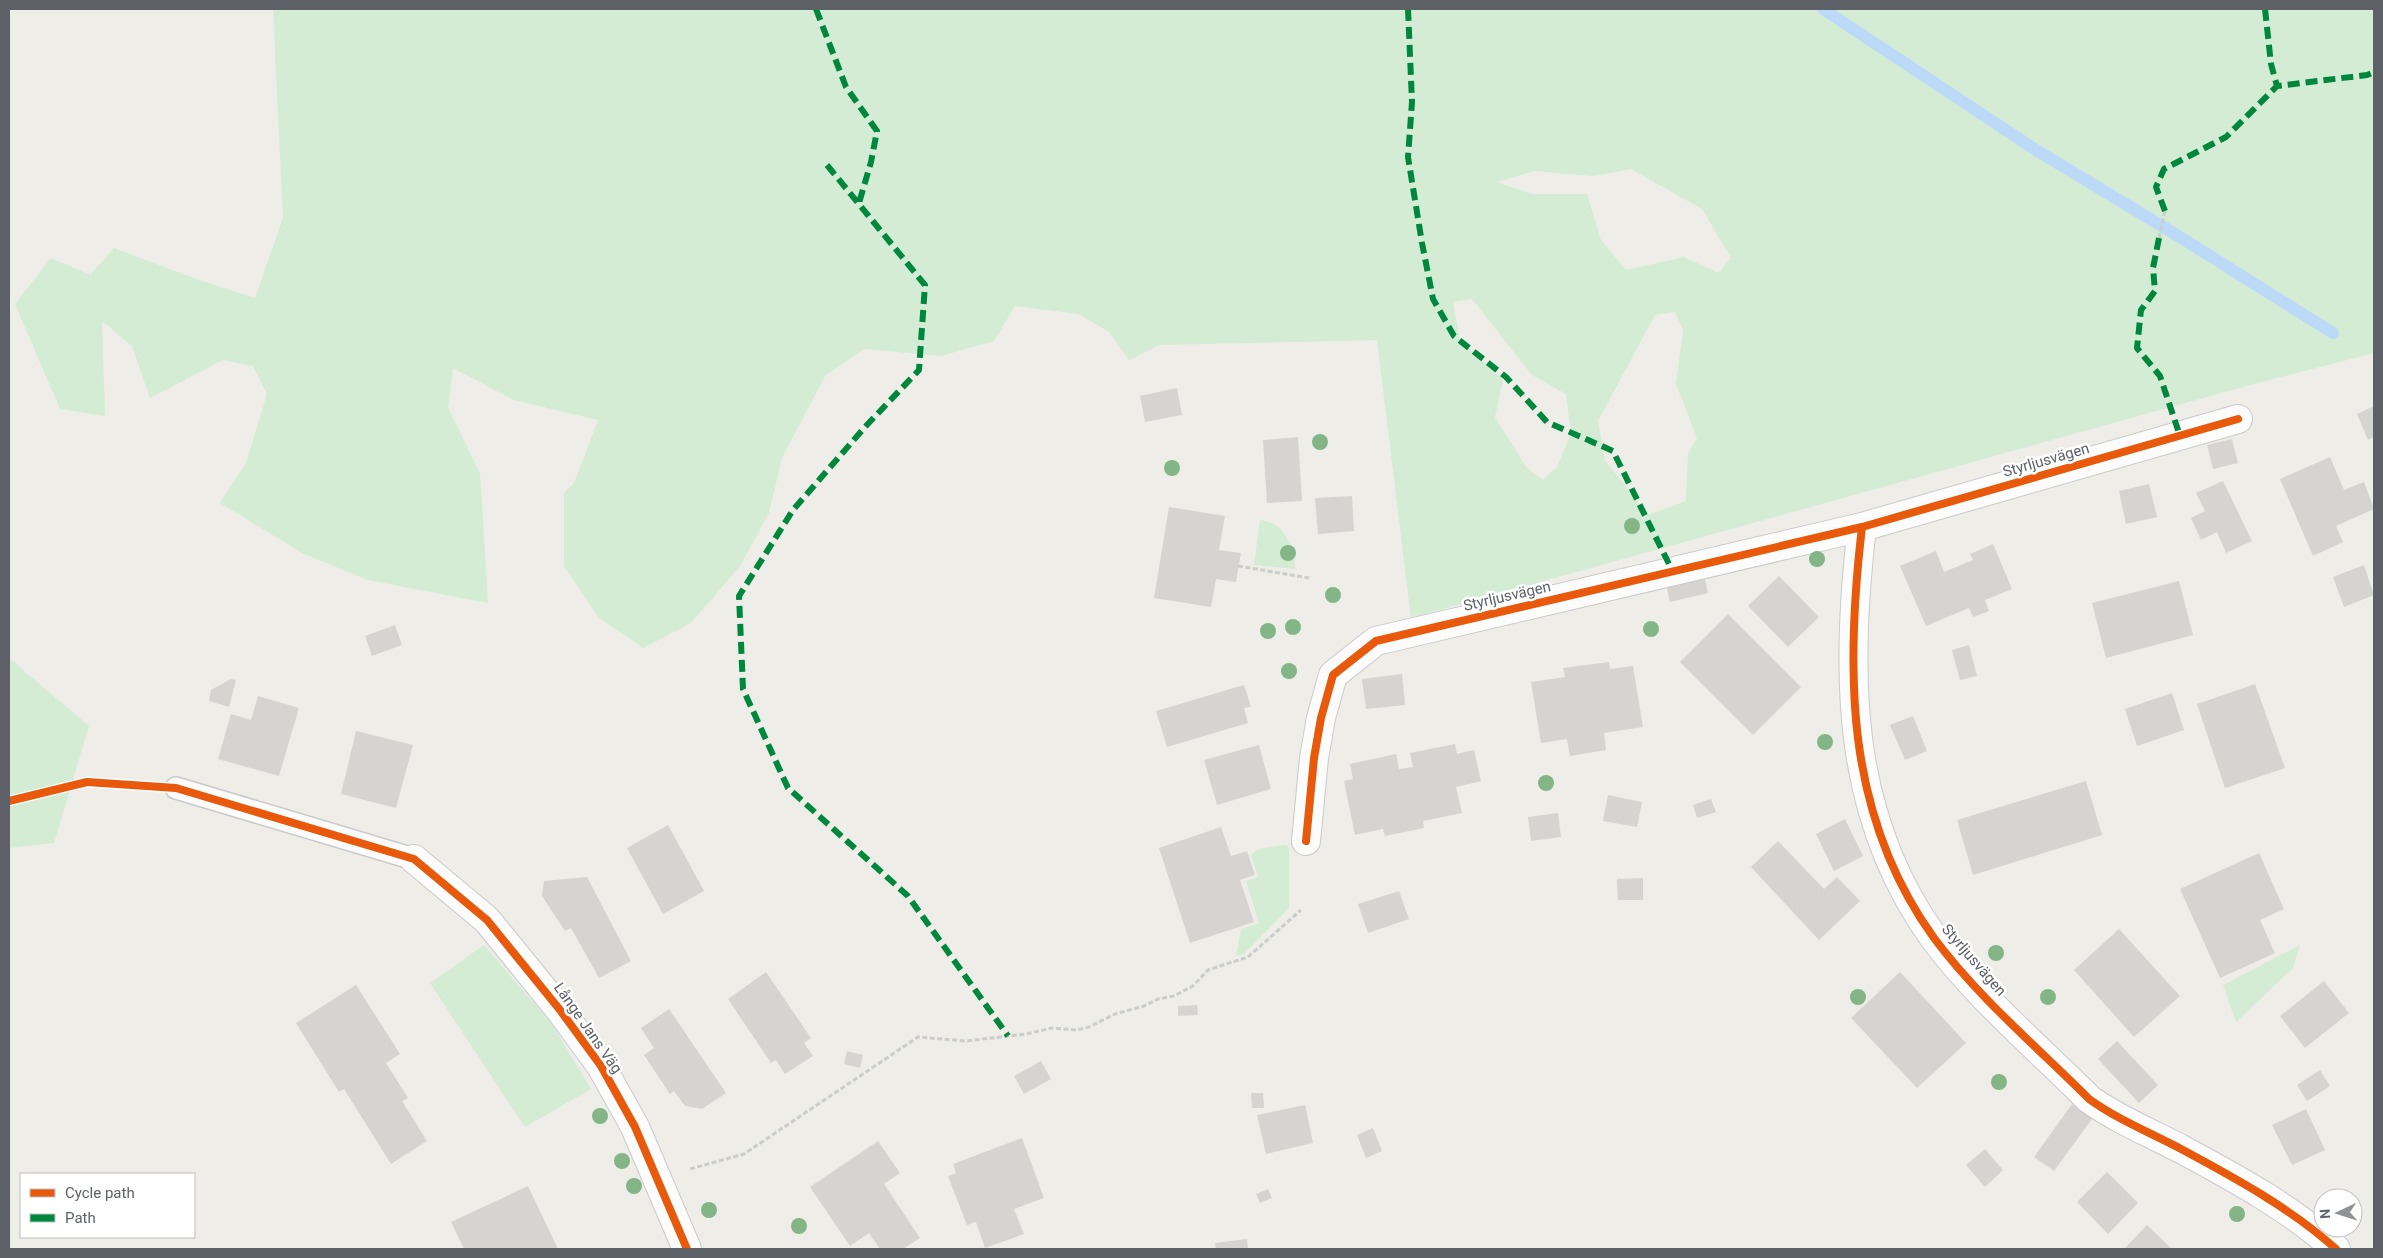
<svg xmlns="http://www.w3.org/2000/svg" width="2383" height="1258" font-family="Roboto,sans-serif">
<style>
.green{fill:#d4ecd4;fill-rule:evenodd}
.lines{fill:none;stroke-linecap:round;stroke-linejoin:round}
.stream{stroke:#bcdaf8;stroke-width:12}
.building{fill:#d5d4d1}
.service-casing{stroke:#cacac9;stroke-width:24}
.minor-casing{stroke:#cacac9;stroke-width:30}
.path{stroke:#c9cecb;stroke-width:3;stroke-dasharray:5 2.5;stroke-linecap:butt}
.service{stroke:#fcfcfc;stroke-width:21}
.minor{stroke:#fcfcfc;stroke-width:28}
.quiet{stroke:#00873e;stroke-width:6;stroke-dasharray:12 6;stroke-linecap:butt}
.cycleway-casing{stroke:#fff;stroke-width:11}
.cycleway{stroke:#e8590c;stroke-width:8}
.tree{fill:#83b587}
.labels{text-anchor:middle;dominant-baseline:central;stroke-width:5;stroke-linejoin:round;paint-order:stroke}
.street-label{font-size:15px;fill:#5d6167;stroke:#fff}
</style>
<rect width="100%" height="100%" fill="#eeede8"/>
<!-- green -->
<path class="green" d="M273 9H2374V353L2250 385 1411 618 1377 340 1159 345 1129 360 1109 332 1079 314 1015 306 994 341 941 356 865 349 825 376 782 458 769 513 740 566 691 623 643 648 599 618 564 566V493L574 483 598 420 514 400 453 368 448 408 480 473 488 603 368 580 302 553 220 503 246 463 267 394 253 366 223 360 150 398 132 346 102 321 105 416 60 409 15 304 51 258 90 275 114 248 202 281 255 298 283 218ZM1631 169 1702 209 1731 258 1718 273 1684 257 1626 270 1601 240 1587 194H1532L1497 182 1534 171 1592 176ZM1472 299 1532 375 1566 394 1571 433 1557 467 1543 480 1526 467 1495 417 1503 380 1460 340 1453 302ZM1675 312 1683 330 1676 384 1697 438 1688 454 1686 501 1648 515 1605 460 1598 421 1655 315Z
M1260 520C1287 523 1291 546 1296 569L1254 565Z
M9 658 89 726 54 843 9 848Z
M1284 845H1287L1289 850V908L1244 954 1236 956 1241 929 1259 923 1246 881 1258 877 1251 854 1260 849Z
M484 945 552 1024 591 1089 525 1127 430 983Z
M2300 945 2293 968 2236 1022 2223 985Z"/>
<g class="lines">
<!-- stream -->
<path class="stream" d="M1823 9 2036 150 2175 234 2333 333"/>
</g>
<!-- building -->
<path class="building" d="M1177 388 1182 415 1145 422 1140 396Z
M2374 406V437L2368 440 2357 414Z
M1298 437 1302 501 1267 503 1263 440Z
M2232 439 2238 463 2213 469 2207 445Z
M2330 457 2344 490 2364 482 2374 509 2336 526 2343 542 2313 556 2280 479Z
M2223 481 2252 541 2226 553 2217 532 2201 540 2191 518 2205 511 2196 493Z
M2149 484 2157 517 2126 524 2119 491Z
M1352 496 1354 531 1318 534 1315 498Z
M1169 507 1225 516 1219 550 1241 553 1236 582 1216 579 1211 607 1154 598Z
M1993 544 2012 589 1985 600 1989 611 1973 617 1969 608 1926 626 1900 566 1936 551 1944 572 1973 560 1970 554Z
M2364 565 2374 595 2344 607 2333 577Z
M1704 576 1708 593 1670 602 1666 584Z
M1779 576 1819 617 1788 647 1748 606Z
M2179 581 2193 635 2106 658 2092 603Z
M1728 614 1801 687 1753 735 1680 662Z
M395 625 402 645 372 656 365 636Z
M1969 645 1977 676 1960 680 1952 650Z
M1609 662 1610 669 1633 666 1643 727 1604 733 1606 750 1570 756 1567 739 1541 743 1531 682 1565 677 1563 668Z
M1402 674 1405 705 1366 709 1362 679Z
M231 679 236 680 229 707 209 701 211 690Z
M2255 684 2285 768 2225 788 2197 704Z
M1244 685 1251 707 1244 708 1248 723 1167 747 1156 711Z
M2172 693 2184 730 2137 746 2125 709Z
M258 696 299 708 279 776 218 759 231 714 251 720Z
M1913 716 1927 751 1905 760 1890 725Z
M356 731 413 745 396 808 341 794Z
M1455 744 1457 754 1474 750 1481 781 1456 787 1462 813 1423 821 1424 828 1385 836 1383 829 1355 835 1344 781 1353 779 1350 764 1396 754 1399 769 1413 767 1410 753Z
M1259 745 1271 789 1217 805 1204 760Z
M2086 781 2102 835 1973 875 1957 820Z
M1608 795 1642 802 1637 827 1603 821Z
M1711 799 1716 812 1697 818 1693 805Z
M1558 813 1561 837 1531 841 1528 817Z
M1845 819 1863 856 1834 871 1816 834Z
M668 825 704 891 663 914 627 848Z
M1221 827 1231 856 1247 851 1255 875 1240 880 1254 922 1190 943 1159 848Z
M1778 841 1824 889 1837 877 1860 901 1819 940 1751 867Z
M2259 853 2284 909 2260 920 2275 953 2220 978 2180 889Z
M587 877 631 961 599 978 571 928 565 931 542 896 544 881Z
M1643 878V900H1618L1617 879Z
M1399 891 1409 919 1368 933 1358 904Z
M2119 929 2180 996 2134 1037 2074 970Z
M766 972 811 1038 804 1043 813 1056 785 1074 776 1060 771 1063 728 999Z
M1900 972 1966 1043 1917 1088 1851 1018Z
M2324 981 2349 1013 2305 1048 2280 1016Z
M356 985 400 1054 386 1063 408 1098 402 1101 427 1141 391 1164 344 1089 339 1092 296 1023Z
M1197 1005 1198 1015 1178 1016V1006Z
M669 1009 726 1093 702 1109 685 1106 674 1091 670 1094 644 1055 654 1048 641 1028Z
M2117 1041 2158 1085 2139 1103 2098 1059Z
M847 1051 863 1055 860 1068 844 1064Z
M1041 1061 1051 1079 1024 1094 1014 1076Z
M2320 1070 2330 1086 2307 1101 2297 1085Z
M1251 1093H1263L1264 1108H1252Z
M2072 1104 2092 1119 2054 1171 2034 1157Z
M1305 1105 1313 1143 1266 1154 1257 1115Z
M2306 1109 2325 1150 2292 1165 2272 1125Z
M1373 1128 1382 1151 1366 1158 1357 1135Z
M1022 1138 1044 1198 1014 1209 1024 1234 985 1248 976 1222 967 1225 948 1176 956 1173 953 1164Z
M878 1141 900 1173 884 1184 920 1238 903 1249H880L869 1233 850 1246 810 1187Z
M1985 1149 2003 1170 1985 1187 1966 1165Z
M2107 1172 2138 1203 2108 1234 2077 1202Z
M528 1186 558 1249H464L451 1222Z
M1268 1189 1272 1198 1260 1203 1256 1194Z
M2147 1225 2172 1249H2124Z
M1247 1239 1248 1249H1216L1215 1243Z"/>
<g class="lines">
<!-- service casing -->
<g class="service-casing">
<path id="service" d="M176 788 414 859"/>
</g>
<!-- minor casing -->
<g class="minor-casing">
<path id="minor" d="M1862 527C1845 671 1845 815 1934 938 1977 996 2038 1048 2089 1099 2118 1120 2151 1133 2183 1150 2235 1178 2292 1209 2336 1249
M1306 841 1314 758 1321 718 1333 675 1376 641 1862 527 2238 419
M414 859 487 920 560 1010 601 1066 635 1127 687 1249"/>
</g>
<!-- path -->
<path class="path" d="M2159 238 2165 211
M1238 566 1309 578
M690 1169 744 1154 918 1037 966 1041 1026 1034 1052 1028 1077 1030 1089 1027 1115 1014 1144 1006 1158 999 1174 996 1193 986 1208 970 1248 957 1301 910"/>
<!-- service -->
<use href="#service" class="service"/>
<!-- minor -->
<use href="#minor" class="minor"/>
<!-- quiet -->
<path class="quiet" d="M816 9 846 87 877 131 871 162 859 203
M1408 9 1412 102 1408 157 1422 243 1433 299 1454 336 1506 377 1547 422 1613 451 1673 572
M2265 9 2271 64 2277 86
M827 165 925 285 919 370 865 427 793 510 739 596 743 689 788 788 908 896 1008 1036
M2165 211 2156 187 2164 169 2226 137 2277 86 2367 75 2374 72
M2159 238 2153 268 2155 291 2141 310 2137 348 2160 376 2180 436"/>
<!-- cycleway casing -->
<g class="cycleway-casing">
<path id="cycleway" d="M1862 527C1845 671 1845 815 1934 938 1977 996 2038 1048 2089 1099 2118 1120 2151 1133 2183 1150 2235 1178 2292 1209 2336 1249
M9 801 87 782 176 788 414 859 487 920 560 1010 601 1066 635 1127 687 1249
M1306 841 1314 758 1321 718 1333 675 1376 641 1862 527 2238 419"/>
</g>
<!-- cycleway -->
<use href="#cycleway" class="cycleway"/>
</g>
<!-- trees -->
<g class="tree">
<circle cx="1320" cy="442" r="8"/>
<circle cx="1172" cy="468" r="8"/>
<circle cx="1632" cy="526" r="8"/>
<circle cx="1288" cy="553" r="8"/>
<circle cx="1817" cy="559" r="8"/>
<circle cx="1333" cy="595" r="8"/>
<circle cx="1293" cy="627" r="8"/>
<circle cx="1651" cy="629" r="8"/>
<circle cx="1268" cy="631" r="8"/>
<circle cx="1289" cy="671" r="8"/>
<circle cx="1825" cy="742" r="8"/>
<circle cx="1546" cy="783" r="8"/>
<circle cx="1996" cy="953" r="8"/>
<circle cx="1858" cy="997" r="8"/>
<circle cx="2048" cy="997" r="8"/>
<circle cx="1999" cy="1082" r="8"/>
<circle cx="600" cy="1116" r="8"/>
<circle cx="622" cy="1161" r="8"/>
<circle cx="634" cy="1186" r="8"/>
<circle cx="709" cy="1210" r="8"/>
<circle cx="2237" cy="1214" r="8"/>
<circle cx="799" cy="1226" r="8"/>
</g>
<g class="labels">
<!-- street labels -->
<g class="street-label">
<text transform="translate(2046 460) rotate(-16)">Styrljusvägen</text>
<text transform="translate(1507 596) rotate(-13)">Styrljusvägen</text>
<text transform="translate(1974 960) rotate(49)">Styrljusvägen</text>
<text transform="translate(588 1028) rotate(55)">Långe Jans Väg</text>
</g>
</g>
<!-- border -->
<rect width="2383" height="1258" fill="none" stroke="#5d6167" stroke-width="20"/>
<!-- legend -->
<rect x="20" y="1173" width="175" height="65" fill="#ffffff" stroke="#bec0c2"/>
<rect x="30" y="1189" width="25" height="8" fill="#e8590c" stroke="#bec0c2"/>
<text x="65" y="1198" font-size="15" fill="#5d6167">Cycle path</text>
<rect x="30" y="1214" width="25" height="8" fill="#00873e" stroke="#bec0c2"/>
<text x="65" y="1223" font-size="15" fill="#5d6167">Path</text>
<!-- north arrow -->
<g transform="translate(2338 1213) rotate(266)"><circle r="24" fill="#ffffff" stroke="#bec0c2"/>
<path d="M0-4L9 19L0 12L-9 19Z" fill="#909294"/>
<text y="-8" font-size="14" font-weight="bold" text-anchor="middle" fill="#5d6167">N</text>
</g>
</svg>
